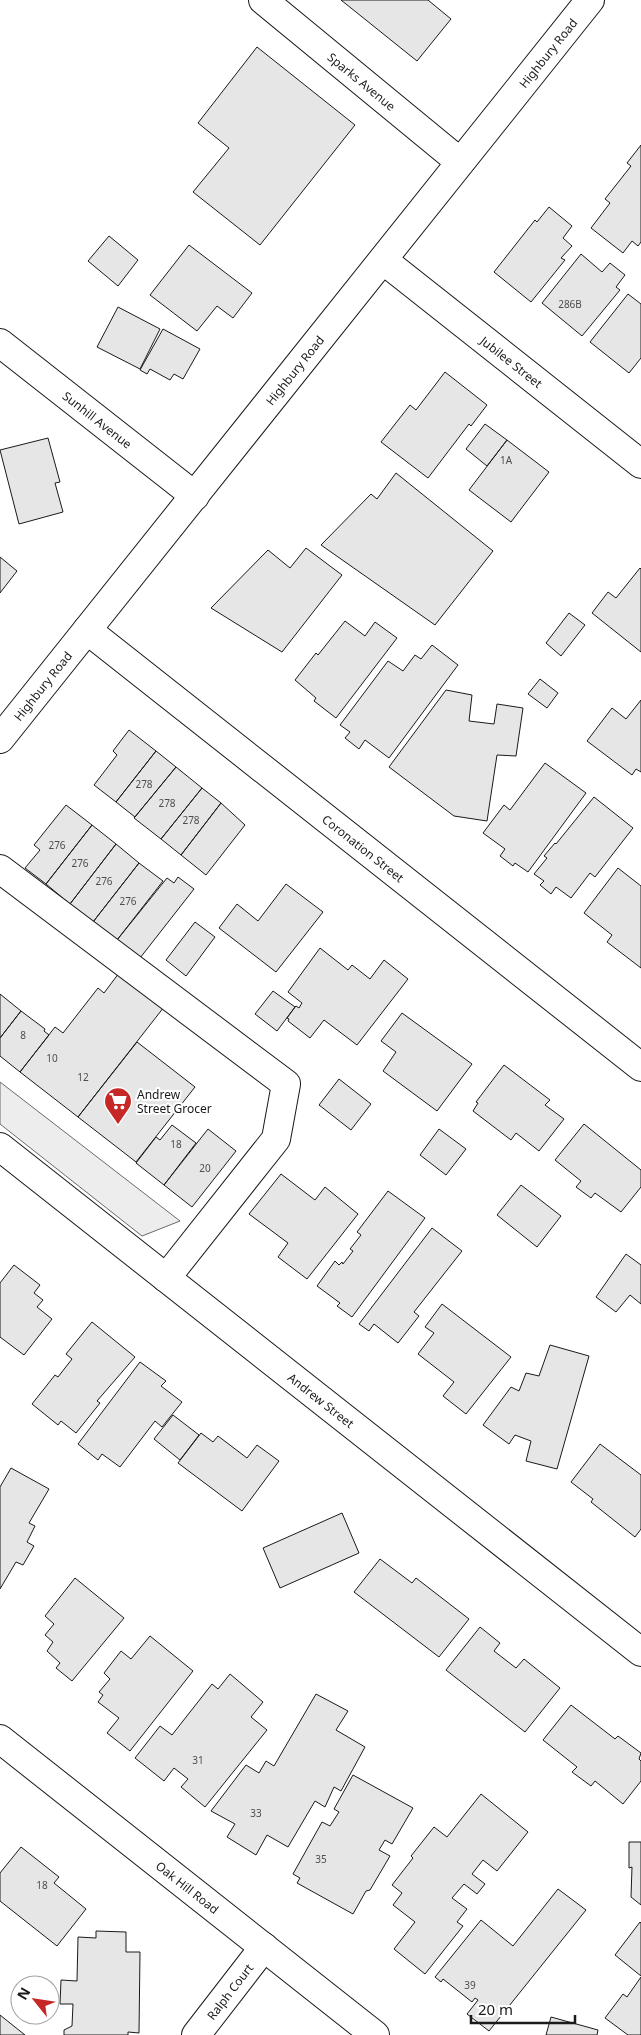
<svg xmlns="http://www.w3.org/2000/svg" width="641" height="2035" font-family="'Noto Sans',sans-serif">
<style>
.parking{fill:#ededed;stroke:#6a6a6a}
.building{fill:#e6e6e6;stroke:#1a1a1a}
.lines{fill:none;stroke-linecap:round;stroke-linejoin:round}
.minor-casing{stroke:#1a1a1a;stroke-width:30}
.major-casing{stroke:#1a1a1a;stroke-width:30}
.minor{stroke:#fff;stroke-width:28}
.major{stroke:#fff;stroke-width:28}
.labels{text-anchor:middle;dominant-baseline:central;stroke-width:4;stroke-linejoin:round;paint-order:stroke}
.number-label{font-size:10px;fill:#4d4d4d}
.street-label{font-size:12px;fill:#1a1a1a;stroke:#fff}
.poi-label{font-size:12px;fill:#1a1a1a;stroke:#fff;text-anchor:start}
</style>
<rect width="100%" height="100%" fill="#fff"/>
<!-- parking -->
<path class="parking" d="M0 1082 180 1221 142 1236 0 1124Z"/>
<!-- building -->
<path class="building" d="M341 0H428L451 19 417 61Z
M257 47 355 125 260 245 193 192 229 148 198 123Z
M641 145V242L638 246 632 241 623 253 591 228 610 203 605 199 631 166 627 163Z
M549 207 572 226 563 238 572 246 561 258 565 260 531 302 494 272 535 220 537 222Z
M109 236 138 260 118 286 88 261Z
M189 245 252 293 233 318 217 306 197 331 150 295Z
M581 254 602 272 610 263 625 275 616 287 620 290 582 336 542 303Z
M628 294 641 304V358L629 373 590 342Z
M118 307 160 329 140 369 97 347Z
M163 329 200 349 183 379 174 374 170 380 150 369 147 374 140 370Z
M445 372 487 405 471 426 469 424 428 478 381 442 410 405 416 410Z
M485 424 507 440 487 466 466 449Z
M48 438 60 482 55 483 63 512 19 524 0 450Z
M507 440 549 472 511 522 469 490Z
M396 473 493 551 435 625 321 545 371 494 377 499Z
M306 548 342 575 282 652 211 608 268 550 290 568Z
M0 557 17 571 0 593Z
M640 568 641 569V652L592 613 608 592 616 598Z
M569 613 585 625 561 656 546 643Z
M345 621 365 636 375 622 397 638 336 718 314 701 316 698 295 680 316 653 318 655Z
M432 645 458 665 389 758 365 740 359 749 345 738 350 732 340 725 388 661 403 671 415 655 421 659Z
M540 679 558 693 547 708 528 694Z
M446 690 472 695 469 721 494 724 497 704 523 708 516 756 497 755 487 821 454 816 389 767Z
M641 700V772L636 769 632 775 587 741 612 708 626 719Z
M129 730 156 751 116 802 94 785 117 755 113 751Z
M156 751 176 767 135 817 116 802Z
M545 763 586 793 528 872 515 863 513 866 500 856 505 849 483 833 504 805 510 810Z
M176 767 202 788 161 839 134 818Z
M202 788 221 803 181 855 161 839Z
M594 797 633 828 595 877 590 873 571 898 556 887 551 894 540 885 544 881 534 874 547 858 544 856 555 843 556 844Z
M221 803 245 825 206 875 181 855Z
M66 805 92 825 46 884 25 868 40 850 34 845Z
M92 825 116 844 70 904 46 884Z
M116 844 139 863 93 922 70 904Z
M139 863 163 881 117 940 93 922Z
M618 868 641 886V968L607 942 612 935 584 913Z
M178 877 194 889 140 958 117 940 167 878 174 883Z
M286 884 323 912 276 972 219 928 237 904 258 921Z
M195 922 215 937 186 976 166 960Z
M320 948 348 970 352 965 370 979 384 960 408 979 357 1045 324 1020 310 1038 288 1021 289 1019 287 1018 295 1007 296 1006 299 1008 302 1003 288 992Z
M119 973 164 1007 78 1117 20 1072 55 1027 63 1033 98 988 104 993Z
M273 991 295 1007 277 1031 255 1014Z
M0 994 21 1011 0 1038Z
M21 1011 45 1029 44 1031 49 1035 20 1072 0 1056V1038Z
M402 1013 472 1064 437 1111 383 1071 396 1052 381 1041Z
M137 1042 195 1087 136 1162 78 1117Z
M504 1065 550 1100 545 1105 564 1119 539 1151 516 1133 511 1140 473 1111 478 1103 476 1102Z
M339 1079 371 1104 351 1130 319 1105Z
M584 1124 641 1170V1187L621 1212 595 1193 591 1198 576 1187 581 1181 555 1160Z
M172 1125 196 1143 164 1185 136 1163 156 1137 160 1140Z
M208 1129 236 1151 192 1207 164 1185Z
M439 1129 466 1149 446 1175 420 1155Z
M281 1174 315 1200 325 1187 358 1214 307 1279 278 1257 288 1243 249 1214Z
M521 1185 561 1216 537 1247 497 1215Z
M388 1191 425 1218 352 1317 337 1306 340 1303 317 1286 335 1261 339 1265 342 1262 343 1264 353 1251 350 1249 361 1235 357 1232Z
M432 1228 462 1251 414 1312 419 1316 398 1343 374 1324 369 1331 359 1324Z
M626 1254 641 1265V1304L630 1295 616 1312 596 1297Z
M14 1265 40 1285 34 1293 43 1300 37 1307 52 1319 24 1355 0 1337V1283Z
M442 1304 511 1357 466 1414 443 1396 454 1382 418 1354 434 1333 425 1327Z
M92 1322 135 1357 97 1401 100 1403 76 1433 61 1421 58 1425 32 1404 55 1375 58 1377 72 1359 66 1354Z
M550 1345 589 1356 557 1469 526 1461 531 1441 515 1435 509 1444 483 1425 511 1387 519 1391 526 1373 539 1376Z
M140 1362 166 1381 161 1386 182 1402 162 1427 155 1421 120 1467 102 1454 98 1460 78 1444Z
M173 1415 199 1435 180 1460 154 1439Z
M201 1433 213 1442 218 1436 247 1458 257 1445 279 1461 242 1511 178 1463Z
M600 1444 641 1475V1529L635 1537 591 1502 593 1499 571 1482Z
M11 1468 49 1489 29 1523 35 1526 27 1542 34 1546 23 1565 16 1562 0 1589V1487Z
M342 1513 359 1553 280 1588 263 1548Z
M380 1559 412 1583 416 1578 469 1619 439 1657 354 1592Z
M75 1578 124 1618 72 1681 56 1668 60 1663 47 1651 53 1642 45 1635 54 1624 45 1616Z
M480 1627 500 1643 494 1651 516 1668 524 1659 560 1688 525 1732 446 1670Z
M150 1636 193 1671 130 1751 107 1733 119 1718 98 1702 103 1695 99 1692 110 1679 104 1673 121 1651 131 1659Z
M230 1674 263 1702 251 1717 267 1730 205 1807 181 1787 188 1779 174 1768 164 1781 135 1758 160 1726 172 1735 212 1684 218 1689Z
M316 1694 348 1711 336 1730 365 1747 341 1791 334 1787 325 1807 315 1801 288 1847 267 1835 256 1855 227 1837 235 1824 211 1811 246 1765 259 1773 266 1761 274 1766Z
M571 1705 615 1739 618 1736 641 1753 639 1759 641 1761V1781L623 1804 595 1781 591 1786 572 1772 577 1767 543 1740Z
M353 1775 413 1808 392 1844 385 1840 379 1850 390 1856 370 1890 366 1891 353 1914 297 1883 300 1878 293 1874 322 1822 330 1826 339 1812 334 1809Z
M481 1794 528 1832 497 1871 483 1860 472 1874 485 1884 477 1894 464 1884 452 1898 467 1909 457 1922 463 1926 425 1974 394 1949 415 1922 393 1905 402 1893 392 1885 413 1858 411 1856 434 1827 447 1837Z
M629 1842H641V1905L631 1897 632 1867 629 1868Z
M21 1847 59 1877 54 1883 86 1909 57 1946 0 1901V1873Z
M558 1889 586 1910 489 2031 467 2014 478 2000 475 1998 472 2002 443 1979 441 1982 435 1977 481 1920 513 1946Z
M640 1922 641 1923V1976L615 1955Z
M96 1931 126 1932V1952H140L139 2033 128 2032V2035H64V2030L72 2026 73 2004H60L61 1980 77 1981 78 1937 96 1938Z
M641 1977V2035H628L605 2018 623 1994 627 1997Z
M0 2015 25 2035H0Z
M551 2017 598 2030 597 2035H546Z"/>
<g class="lines">
<!-- minor casing -->
<g class="minor-casing">
<g id="minor">
<path id="s1" d="M263 0 460 162"/>
<path id="s2" d="M383 260 641 464"/>
<path id="s3" d="M0 343 195 496"/>
<path id="s4" d="M87 630 641 1067"/>
<path d="M0 869 286 1084 276 1139 166 1278"/>
<path id="s5" d="M0 1147 641 1652"/>
<path id="s6" d="M0 1739 375 2035"/>
<path id="s7" d="M196 2035 264 1947"/>
</g>
</g>
<!-- major casing -->
<g class="major-casing">
<g id="major">
<path id="s8" d="M0 739 590 0"/>
</g>
</g>
<!-- minor -->
<use href="#minor" class="minor"/>
<!-- major -->
<use href="#major" class="major"/>
</g>
<!-- icons -->
<defs>
<g id="supermarket-pin" transform="scale(1.4375)"><path d="M0 17L-7.5 6A9.5 9.5 0 1 1 7.5 6Z" fill="#c62828" stroke="#fff"/><path d="M-6-5.5h2.5l.6 2H6L4.5 2H-2.5L-4.4-4H-6ZM-1.5 3.2a1.3 1.3 0 1 0 .1 0ZM3 3.2a1.3 1.3 0 1 0 .1 0Z" fill="#fff"/></g>
</defs>
<g fill-rule="evenodd">
<use href="#supermarket-pin" x="118" y="1101"/>
</g>
<g class="labels">
<!-- number labels -->
<g class="number-label">
<text x="570" y="304">286B</text>
<text x="506" y="460">1A</text>
<text x="144" y="784">278</text>
<text x="167" y="803">278</text>
<text x="191" y="820">278</text>
<text x="57" y="845">276</text>
<text x="80" y="863">276</text>
<text x="104" y="881">276</text>
<text x="128" y="901">276</text>
<text x="23" y="1035">8</text>
<text x="52" y="1058">10</text>
<text x="83" y="1077">12</text>
<text x="176" y="1144">18</text>
<text x="205" y="1168">20</text>
<text x="198" y="1760">31</text>
<text x="256" y="1813">33</text>
<text x="321" y="1859">35</text>
<text x="42" y="1885">18</text>
<text x="470" y="1985">39</text>
</g>
<!-- street labels -->
<g class="street-label">
<text stroke="none"><textPath href="#s8" startOffset="878">Highbury Road</textPath></text>
<text stroke="none"><textPath href="#s1" startOffset="128">Sparks Avenue</textPath></text>
<text stroke="none"><textPath href="#s2" startOffset="164">Jubilee Street</textPath></text>
<text stroke="none"><textPath href="#s8" startOffset="472">Highbury Road</textPath></text>
<text stroke="none"><textPath href="#s3" startOffset="124">Sunhill Avenue</textPath></text>
<text stroke="none"><textPath href="#s8" startOffset="68">Highbury Road</textPath></text>
<text stroke="none"><textPath href="#s4" startOffset="352">Coronation Street</textPath></text>
<text stroke="none"><textPath href="#s5" startOffset="409">Andrew Street</textPath></text>
<text stroke="none"><textPath href="#s6" startOffset="239">Oak Hill Road</textPath></text>
<text stroke="none"><textPath href="#s7" startOffset="55">Ralph Court</textPath></text>
</g>
<!-- poi labels -->
<g class="poi-label">
<text x="137" y="1094">Andrew<tspan x="137" dy="14">Street Grocer</tspan></text>
</g>
</g>
<!-- north arrow -->
<g transform="translate(35 2000) rotate(300)"><circle r="24" fill="#ffffff" stroke="#a3a3a3"/>
<path d="M0-4L9 19L0 12L-9 19Z" fill="#c62828"/>
<text y="-8" font-size="14" font-weight="bold" text-anchor="middle" fill="#1a1a1a">N</text>
</g>
<!-- scale -->
<path d="M471 2015v8h104v-8" fill="none" stroke="#1a1a1a" stroke-width="2.5"/>
<text x="478" y="2015" font-size="15" fill="#1a1a1a" stroke="#ffffff" stroke-width="4" paint-order="stroke">20 m</text>
</svg>
